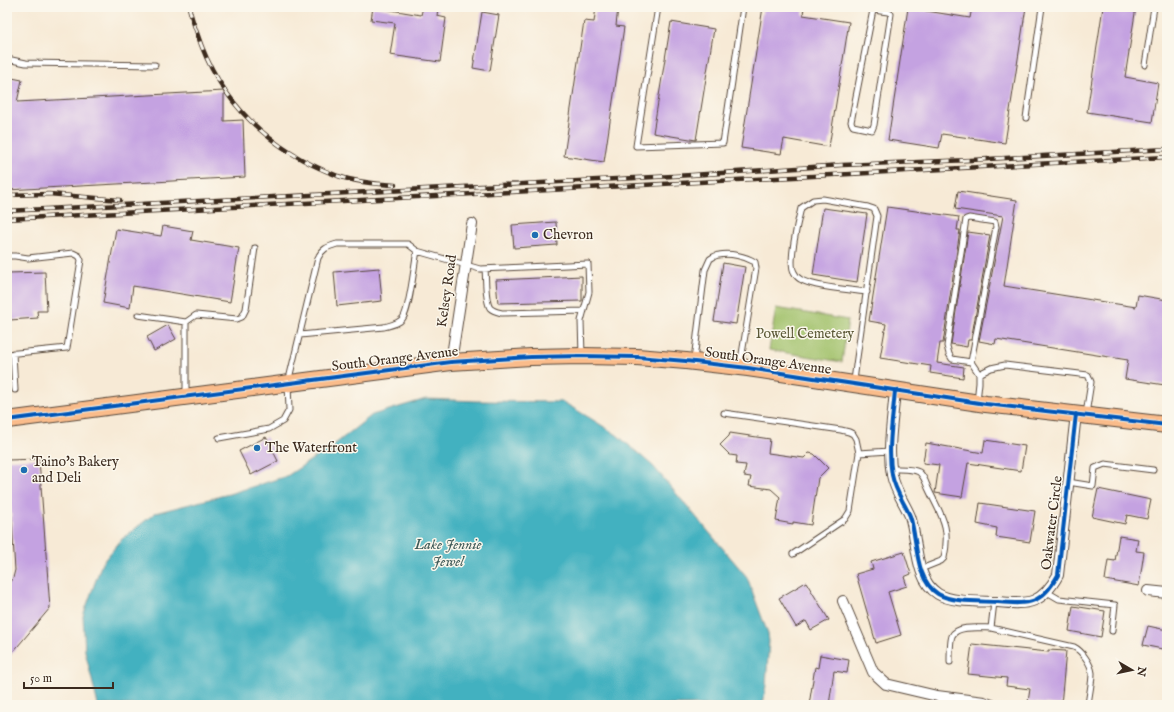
<svg xmlns="http://www.w3.org/2000/svg" width="1174" height="712" font-family="'IM FELL English',serif">
<style>
.green{fill:#a1c16a;stroke:#6e7644}
.water{fill:#43b1c0;stroke:#3f6e6f}
.building{fill:#c4a2e1}
.lines{fill:none;stroke-linecap:round;stroke-linejoin:round}
.service-casing{stroke:#57473a;stroke-width:7}
.minor-casing{stroke:#57473a;stroke-width:12}
.primary-casing{stroke:#57473a;stroke-width:18}
.service{stroke:#fff;stroke-width:5}
.minor{stroke:#fff;stroke-width:10}
.primary{stroke:#fabc8b;stroke-width:16}
.rail-casing{stroke:#3b2a1e;stroke-width:4.5}
.rail{stroke:#fbf7ec;stroke-width:3;stroke-dasharray:9;stroke-linecap:butt}
.cycleway-casing{stroke:#fbf7ec;stroke-width:6}
.cycleway{stroke:#0057b8;stroke-width:4}
.poi-dot{fill:#1f6fb2;stroke:#fbf7ec;stroke-width:1.5}
.labels{text-anchor:middle;dominant-baseline:central;stroke-width:3;stroke-linejoin:round;paint-order:stroke}
.poi-label{font-size:14px;fill:#3b2a1e;stroke:#fbf7ec;text-anchor:start}
.street-label{font-size:14px;fill:#3b2a1e;stroke:#fbf7ec}
.park-label{font-size:14px;fill:#5a5735;stroke:#fbf7ec}
.water-label{font-size:15px;font-style:italic;fill:#3e5957;stroke:#fbf7ec}
</style>
<rect width="100%" height="100%" fill="#fbf7ec"/>
<filter id="ink" filterUnits="userSpaceOnUse"><feTurbulence type="fractalNoise" baseFrequency=".025" numOctaves="2"/><feDisplacementMap in="SourceGraphic" scale="8" xChannelSelector="R" yChannelSelector="G"/><feConvolveMatrix kernelMatrix="1 2 1 2 8 2 1 2 1" color-interpolation-filters="sRGB"/></filter>
<filter id="wash" filterUnits="userSpaceOnUse"><feTurbulence type="fractalNoise" baseFrequency=".012" numOctaves="4" result="noise"/><feDisplacementMap in="SourceGraphic" scale="16" xChannelSelector="R" yChannelSelector="G"/><feGaussianBlur stdDeviation="0.9" result="paint"/><feColorMatrix in="noise" values="0 0 0 0 0 0 0 0 0 0 0 0 0 0 0 0 0 1.4 0 .05"/><feComposite in="paint" operator="in"/></filter>
<g filter="url(#wash)">
<rect width="100%" height="100%" fill="#f7ead6"/>
<!-- green -->
<path class="green" d="M776 308 848 320 842 362 769 350Z"/>
<!-- water -->
<path class="water" d="M426 399 476 401 563 402 590 418 617 435 653 466 747 577 768 634 769 641 766 685 763 705H98L85 651 83 616 102 563 122 539 155 513 229 494 287 476 335 444 372 415Z"/>
<g id="blocks">
<!-- building -->
<path class="building" d="M373 7 421 15 423 7H438L437 16 446 18 440 62 390 55 395 23 371 20Z
M596 7H618L616 26 624 27 604 162 564 156 584 21 594 22Z
M763 7H804L803 15 849 22 829 147 784 139 781 154 741 148Z
M972 7H1026L1005 143 942 134 939 148 888 140 908 8 970 18Z
M1103 7H1136L1125 77 1158 83 1152 122 1087 112Z
M482 12 499 15 490 71 473 68Z
M671 22 714 29 696 140 653 133Z
M7 77 22 80 17 102 224 91V121L243 120 245 177 7 190Z
M958 191 1017 200 1004 286 1136 307 1138 295 1167 300V371L1165 385 1125 379 1128 360 996 339 995 344 979 341 1003 216 955 209Z
M887 207 959 217 957 230H960L943 343H940L937 363 964 367 963 378 930 373 931 366 880 358 886 324 869 321Z
M823 208 867 214 857 282 813 275Z
M556 222 557 245 514 248 512 225Z
M163 226 193 231 191 240 239 248 230 302 133 286 130 308 103 303 116 229 161 236Z
M968 232 990 235 971 340H968L967 347 951 344Z
M723 263 745 267 736 324 714 321Z
M379 268 382 301 337 306 334 272Z
M45 272 47 311H37L38 318 10 320 8 273Z
M582 276V301L498 303 496 280Z
M168 325 176 339 154 351 147 337Z
M730 433 770 439 768 453 804 458 809 453 814 454 828 468 818 478 811 525 793 522V524L776 521 780 497 771 489 749 486 751 477 744 476 746 465 736 464 737 456 730 455 720 445 729 436Z
M266 437 278 461 251 475 239 451Z
M985 440 1025 446 1021 471 968 463 962 497 935 493 939 465 923 463 926 443 983 453Z
M39 459 50 608 7 659V585L13 578 15 570 8 460Z
M1098 489 1151 500 1147 519 1127 515 1125 524 1092 517Z
M980 503 1035 511 1030 542 996 537 997 528 977 524Z
M1119 536 1138 539 1136 551 1144 552 1139 586 1105 580 1108 560 1115 561Z
M904 552 911 574 904 577 907 586 888 592 901 635 876 643 856 574 873 569 871 562Z
M806 582 829 620 811 630 806 621 796 627 779 598Z
M1073 606 1105 611 1101 637 1069 631Z
M1148 626 1167 630V650L1143 645Z
M972 644 1048 652V650L1066 651 1061 705 1028 702 1030 689 1006 686 1007 678 968 674Z
M820 655 849 660 847 673 834 671 829 705H809L815 667 818 668Z"/>
</g>
</g>
<g filter="url(#ink)">
<use href="#blocks" fill-opacity="0" stroke="#57473a" stroke-width="1"/>
<g class="lines">
<!-- service casing -->
<g class="service-casing">
<path id="service" d="M658 7 636 146 723 143 743 7
M873 10 888 12 891 14 874 125 872 130 853 126 851 122 873 10V7
M7 59 26 63 155 65
M1145 65 1154 7
M1026 118 1042 7
M7 256H15L28 258 73 253 79 256 81 260 67 348 7 354
M485 269C486 278 485 301 490 308 493 311 498 312 502 313L584 311
M138 315 186 322V394
M186 322 196 315 237 319 242 317 246 309 255 248
M300 335 384 327C391 325 399 324 403 318 410 308 414 265 417 251
M13 353 15 390
M694 360 705 270 710 259C713 257 716 255 719 255 730 253 745 256 755 262L756 268 740 366
M971 362 952 359 949 354 947 346 966 219 969 218 995 222 996 227 971 362 979 374V383L977 401
M979 374 991 368 1005 365 1088 375 1091 382 1086 414
M854 381 856 365 877 216 874 209 868 207 823 199 813 200 801 208C798 220 788 263 794 272 795 274 798 278 800 279 811 287 852 290 867 292
M724 413 841 430 849 432 853 434 856 439 859 453 850 511 845 519 793 554
M219 438 269 429 283 421 289 410 288 383 318 258C322 249 327 247 337 244H408L417 251 480 269 588 264 589 292 581 321 582 355
M859 453 890 451
M892 469C899 469 912 468 919 472 924 476 926 483 928 488 941 516 951 525 944 558L941 561 921 569
M1068 482 1093 486 1095 468 1105 464 1153 470
M1047 592 1059 599 1115 605 1112 631
M994 602 991 628 1074 647C1082 651 1091 664 1092 673 1092 683 1089 695 1088 705
M950 662C950 656 950 641 952 636 957 625 981 628 991 628"/>
</g>
<!-- minor casing -->
<g class="minor-casing">
<path id="minor" d="M451 362 472 224
M895 390C893 418 887 448 892 475 895 491 904 502 910 516 918 540 914 579 938 594 953 603 981 601 998 602 1029 605 1042 604 1058 575L1076 414
M1148 591 1167 593
M843 601 873 672 886 684 937 696 984 702 992 705"/>
</g>
<!-- primary casing -->
<g class="primary-casing">
<path id="primary" d="M7 420 451 362 531 357 582 356 637 357 686 361 748 368 986 404 1167 425"/>
</g>
<!-- service -->
<use href="#service" class="service"/>
<!-- minor -->
<use href="#minor" class="minor"/>
<!-- primary -->
<use href="#primary" class="primary"/>
<!-- rail casing -->
<g class="rail-casing">
<path id="rail" d="M189 7C191 16 194 25 197 33 219 102 271 151 338 176 356 182 376 184 395 185
M7 195 49 194 120 200
M7 211 692 175 842 165 971 160 1167 149
M7 219 1167 157"/>
</g>
<!-- rail -->
<use href="#rail" class="rail"/>
<!-- cycleway casing -->
<g class="cycleway-casing">
<path id="cycleway" d="M895 390C893 418 887 448 892 475 895 491 904 502 910 516 918 540 914 579 938 594 953 603 981 601 998 602 1029 605 1042 604 1058 575L1076 414
M7 420 451 362 531 357 582 356 637 357 686 361 748 368 986 404 1167 425"/>
</g>
<!-- cycleway -->
<use href="#cycleway" class="cycleway"/>
</g>
</g>
<!-- markers -->
<g class="poi-dot">
<circle cx="535" cy="235" r="4"/>
<circle cx="257" cy="448" r="4"/>
<circle cx="24" cy="470" r="4"/>
</g>
<g class="labels">
<!-- poi labels -->
<g class="poi-label">
<text x="543" y="235">Chevron</text>
<text x="265" y="448">The Waterfront</text>
<text x="32" y="462">Taino's Bakery<tspan x="32" dy="16">and Deli</tspan></text>
</g>
<!-- street labels -->
<g class="street-label">
<text transform="translate(447 291) rotate(-82)">Kelsey Road</text>
<text transform="translate(395 359) rotate(-7)">South Orange Avenue</text>
<text transform="translate(768 361) rotate(8)">South Orange Avenue</text>
<text transform="translate(1052 523) rotate(-83)">Oakwater Circle</text>
</g>
<!-- park labels -->
<g class="park-label">
<text x="805" y="334">Powell Cemetery</text>
</g>
<!-- water labels -->
<g class="water-label">
<text x="448" y="544">Lake Jennie<tspan x="448" dy="17">Jewel</tspan></text>
</g>
</g>
<!-- margin -->
<rect width="1174" height="712" fill="none" stroke="#fbf7ec" stroke-width="24"/>
<!-- north arrow -->
<g transform="translate(1132 670) rotate(99)" stroke="#fbf7ec" stroke-width="3" paint-order="stroke">
<path d="M0-3L7 15L0 10L-7 15Z" fill="#3b2a1e"/>
<text y="-6" font-size="11" font-weight="bold" text-anchor="middle" fill="#3b2a1e">N</text>
</g>
<!-- scale -->
<path d="M24 682v6h89v-6" fill="none" stroke="#3b2a1e" stroke-width="2"/>
<text x="30" y="682" font-size="12" fill="#3b2a1e" stroke="#fbf7ec" stroke-width="3" paint-order="stroke">50 m</text>
</svg>
